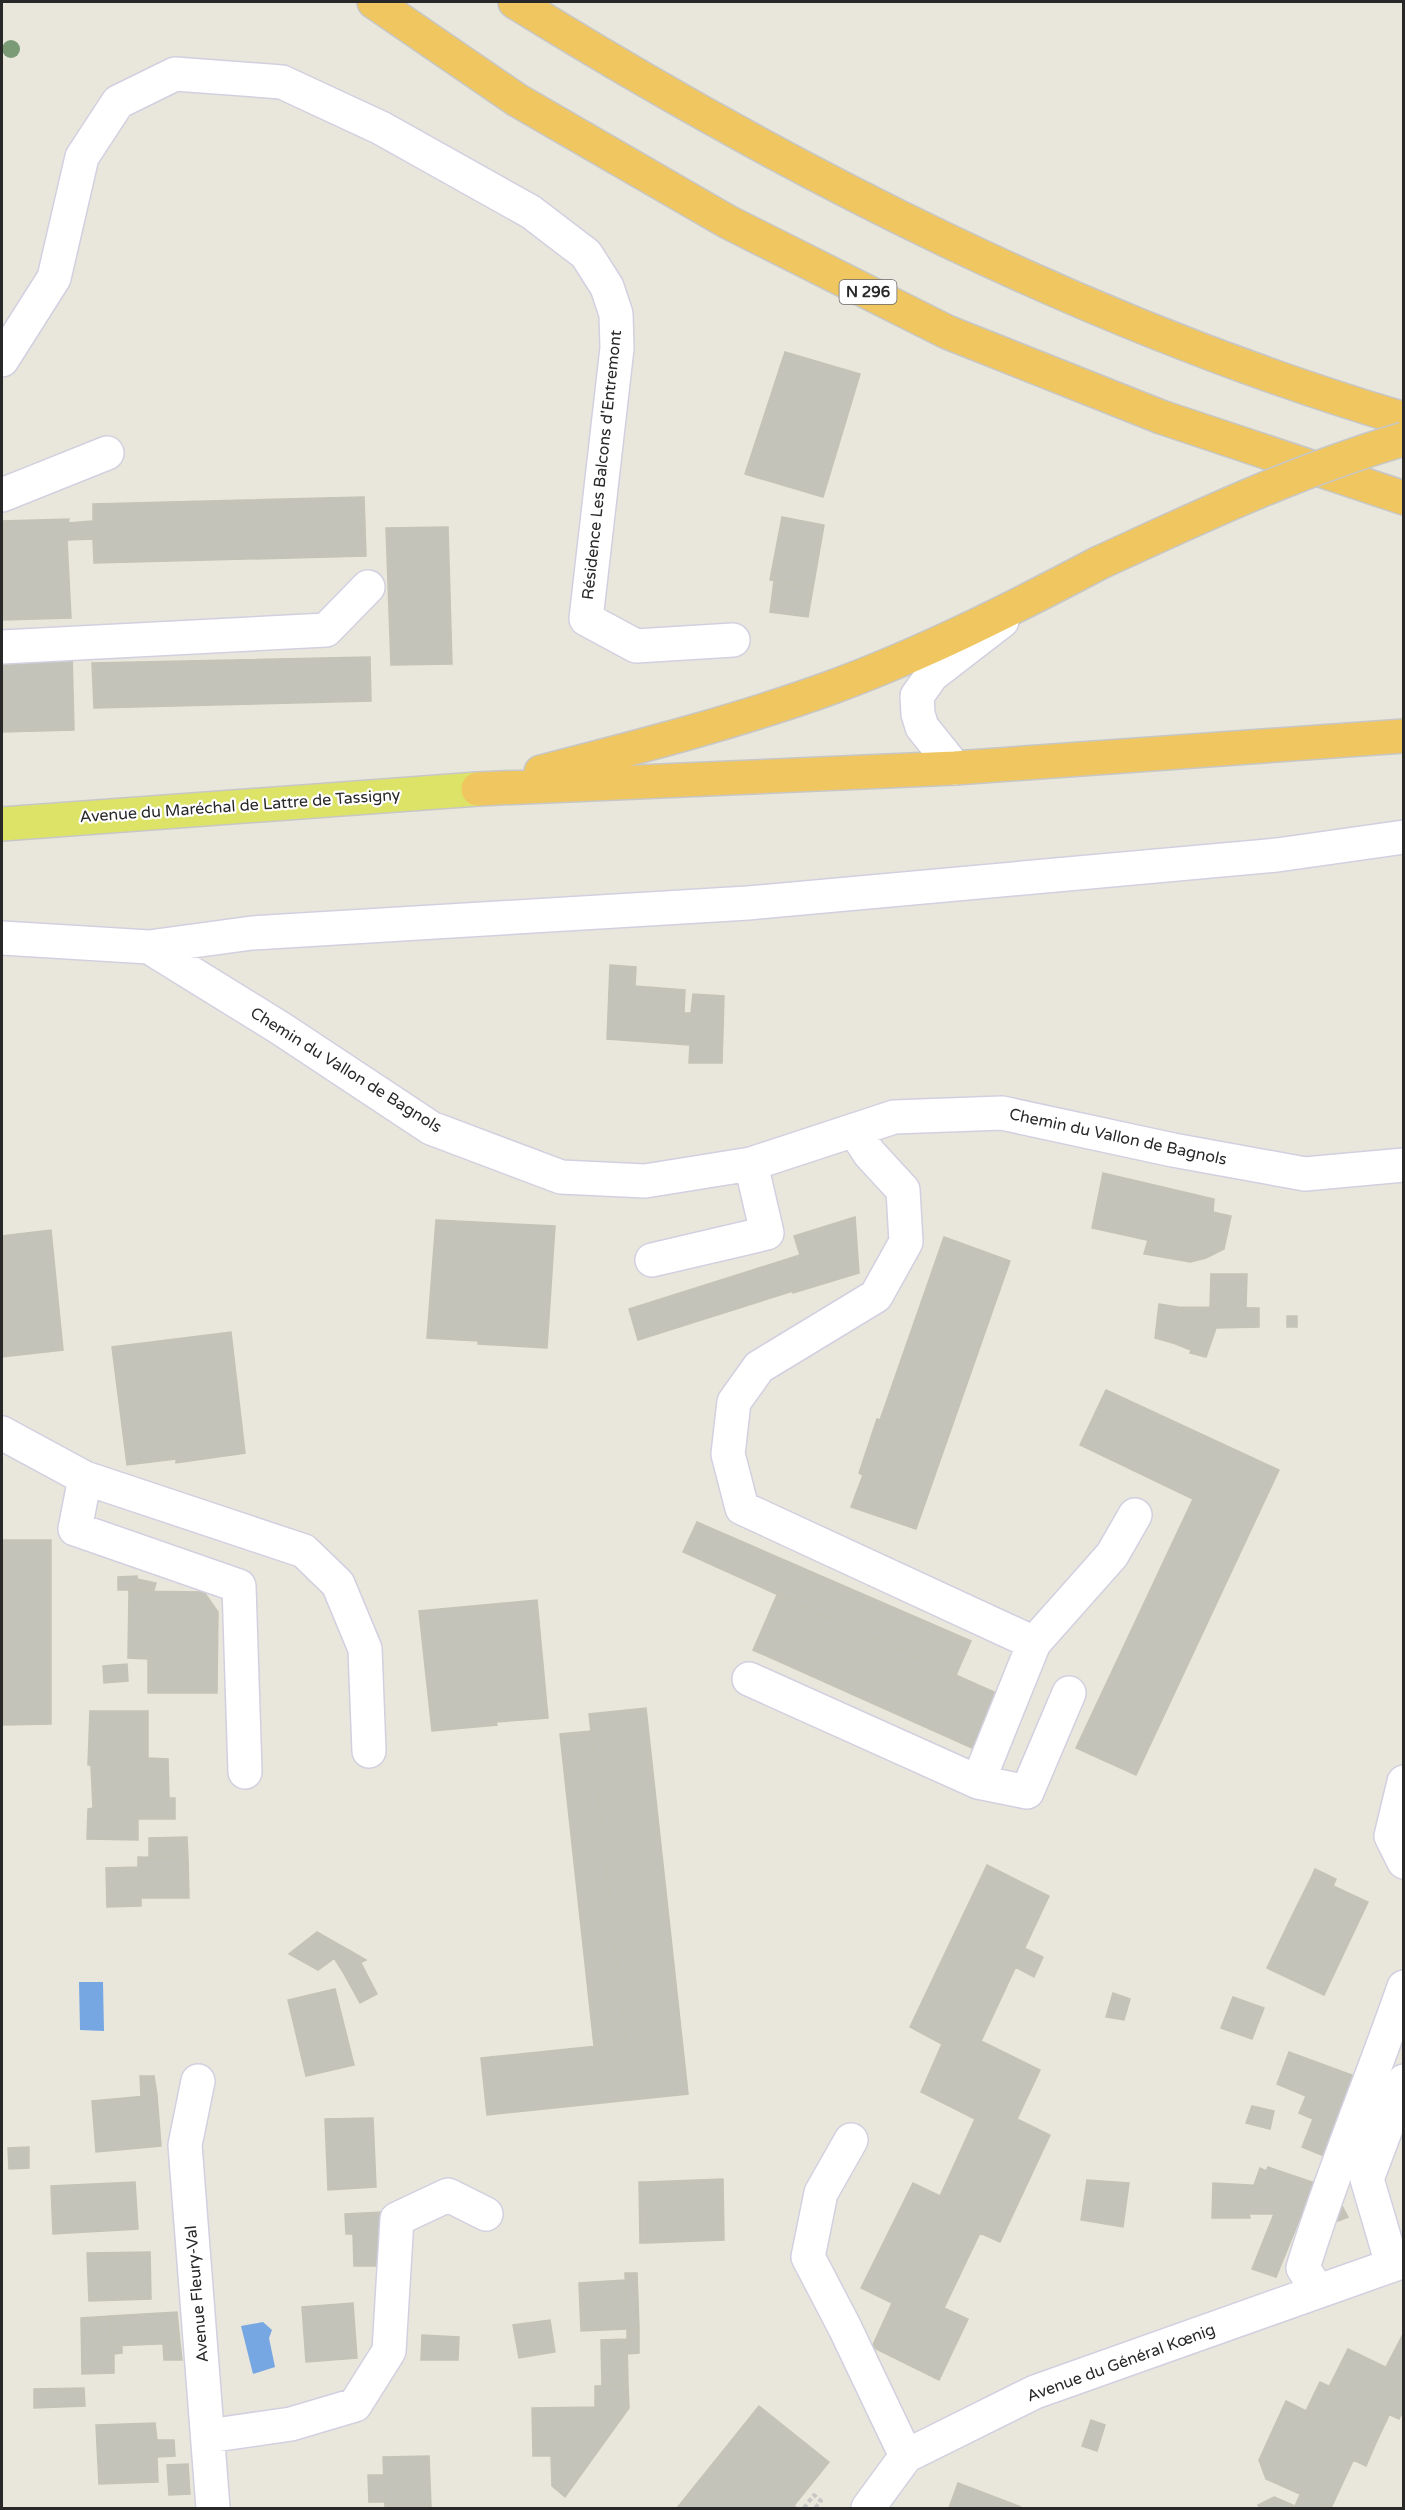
<svg xmlns="http://www.w3.org/2000/svg" width="1405" height="2510" font-family="'Varela Round',sans-serif">
<style>
.water{fill:#76a7e3}
.building{fill:#c4c3ba;stroke:#c4c3b5;stroke-width:1.5}
.lines{fill:none;stroke-linecap:round;stroke-linejoin:round}
.minor-casing{stroke:#d2d0e0;stroke-width:36}
.major-casing{stroke:#c7c7c7;stroke-width:36}
.highway-casing{stroke:#c7c7c7;stroke-width:36}
.path{stroke:#c7c7c7;stroke-width:4;stroke-dasharray:4.5 3;stroke-linecap:butt}
.minor{stroke:#fff;stroke-width:33}
.major{stroke:#dde366;stroke-width:33}
.highway{stroke:#efc660;stroke-width:33}
.highway-bridge-casing{stroke:#c7c7c7;stroke-width:36;stroke-linecap:butt}
.highway-bridge{stroke:#efc660;stroke-width:33}
.tree{fill:#7a9b76}
.labels{text-anchor:middle;dominant-baseline:central;stroke-width:4.5;stroke-linejoin:round;paint-order:stroke}
.shield{fill:#fff;stroke:#686868;stroke-width:1.5}
.shield-label{font-size:15px;font-weight:bold;fill:#282828}
.street-label{font-size:16px;fill:#282828;stroke:#fff}
</style>
<rect width="100%" height="100%" fill="#e9e7db"/>
<!-- water -->
<path class="water" d="M79 1982H103L104 2031 80 2030Z
M263 2322 272 2330 269 2338 275 2367 253 2374 241 2326Z"/>
<!-- building -->
<path class="building" d="M785 352 860 374 823 497 745 474Z
M364 497 366 556 94 563 93 539 67 540 71 618 3 620 2 521 69 519 68 523 93 521V504Z
M782 517 824 525 813 588 770 580Z
M448 527 452 664 391 665 386 528Z
M774 581 813 588 808 617 770 612Z
M72 651 74 730 2 732V653Z
M370 657 371 701 94 708 92 663Z
M610 965 636 967 635 986 685 990 684 1013H691L693 994 724 996 722 1063H689L690 1045 607 1039Z
M1103 1173 1214 1199 1213 1212 1231 1216 1224 1249 1206 1258 1190 1262 1192 1250 1092 1228Z
M855 1217 859 1273 793 1293V1291L638 1340 629 1309 800 1255 794 1236Z
M436 1220 555 1226 547 1348 478 1344V1341L427 1338Z
M51 1230 63 1350 2 1357V1236Z
M944 1237 1010 1261 916 1529 851 1507 863 1475 859 1473 877 1419 880 1420Z
M1148 1240 1192 1250 1190 1262 1144 1254Z
M1211 1274H1247L1246 1308 1210 1307Z
M1159 1304 1177 1307 1176 1331 1173 1343 1155 1338Z
M1177 1307 1259 1308V1327L1216 1328 1206 1357 1190 1353 1191 1350 1173 1343 1176 1331Z
M1287 1316H1297V1327H1287Z
M231 1332 245 1453 176 1463V1459L127 1465 112 1347Z
M1106 1390 1279 1470 1136 1775 1076 1748 1193 1499 1080 1445Z
M697 1522 971 1641 956 1675 683 1552Z
M2 1540H51V1724L2 1725Z
M137 1576 138 1590H118V1577Z
M137 1579 156 1583 154 1590H138Z
M129 1591 204 1592 218 1612 217 1693H148V1659L128 1658Z
M777 1595 996 1693 972 1748 753 1650Z
M537 1600 548 1718 496 1722 497 1725 432 1731 419 1611Z
M127 1664 128 1681 104 1683 103 1666Z
M646 1708 688 2094 487 2115 481 2058 626 2043 589 1714Z
M90 1711H148V1758L168 1759 169 1798H175V1819H138V1840L87 1839 88 1809 93 1808 91 1765H88Z
M591 1731 626 2043 594 2046 560 1734Z
M187 1837 188 1858 149 1857V1838Z
M138 1857 188 1858 189 1898H141V1906L107 1907 106 1868 138 1867Z
M987 1865 1049 1896 981 2041 1040 2070 1017 2119 1050 2135 1000 2242 980 2233 944 2308 968 2319 939 2380 872 2347 892 2303 861 2288 913 2183 940 2196 975 2119 921 2092 942 2044 910 2027Z
M1315 1869 1336 1879 1333 1886 1312 1876Z
M1312 1876 1368 1902 1324 1995 1273 1971 1298 1919 1292 1916Z
M1292 1916 1298 1919 1273 1971 1267 1968Z
M317 1932 347 1949 318 1970 289 1954Z
M1024 1948 1043 1957 1034 1977 1015 1967Z
M347 1949 366 1960 343 1972 334 1958Z
M361 1963 377 1994 360 2003 343 1972Z
M335 1989 354 2065 306 2076 288 2000Z
M1113 1993 1130 1999 1124 2020 1106 2017Z
M1233 1997 1264 2008 1252 2039 1221 2028Z
M1289 2052 1357 2077 1324 2156 1302 2147 1313 2119 1299 2113 1306 2096 1277 2084Z
M140 2076H154L157 2095 141 2096Z
M157 2095 161 2146 96 2152 92 2101Z
M1252 2106 1274 2111 1270 2129 1246 2123Z
M373 2118 376 2187 328 2190 325 2119Z
M29 2147V2168L9 2169 8 2148Z
M1268 2167 1315 2183 1309 2196 1286 2187 1254 2185 1260 2168 1266 2171Z
M723 2179 724 2240 647 2243 646 2182Z
M1087 2180 1129 2183 1123 2227 1081 2220Z
M135 2182 138 2229 53 2234 51 2186Z
M639 2182H646L647 2243H640Z
M1213 2183 1286 2187 1309 2196 1276 2277 1252 2269 1274 2214H1249L1250 2218H1212Z
M1340 2202 1348 2217 1338 2221 1330 2207Z
M383 2212 378 2266H354L353 2234H346L345 2214Z
M150 2252 151 2299 89 2301 87 2253Z
M625 2273H637L639 2329H627Z
M625 2280 627 2329 581 2331 579 2283Z
M353 2303 357 2358 306 2362 302 2307Z
M177 2312 180 2343 112 2346 110 2316Z
M110 2316 112 2346H122V2353L114 2354V2373L82 2374 81 2318Z
M550 2320 555 2352 519 2358 513 2325Z
M627 2329H639V2353L627 2354Z
M422 2335 459 2337 458 2360H421Z
M1402 2336 1404 2337V2376L1386 2367Z
M627 2339 628 2385 602 2386 601 2340Z
M180 2343 182 2360H164L163 2344Z
M1348 2349 1404 2376V2410L1399 2419 1329 2387Z
M1320 2382 1389 2415 1375 2445 1306 2411Z
M628 2385 629 2408 565 2497 552 2486 551 2456H533L532 2408 595 2407V2386Z
M84 2388 85 2406 34 2408V2389Z
M1286 2401 1363 2439 1331 2508 1266 2479 1259 2460Z
M759 2406 829 2462 792 2508H677Z
M1091 2420 1105 2425 1097 2451 1082 2446Z
M155 2423 157 2440H174L175 2456 157 2457 158 2482 99 2484 96 2425Z
M1363 2439 1375 2445 1366 2466 1353 2460Z
M429 2456 431 2507H385L383 2457Z
M188 2464 190 2494 169 2495 167 2465Z
M368 2475H384L385 2502H369Z
M958 2483 1021 2507 949 2508Z
M1300 2495 1330 2508H1299L1295 2506Z
M1274 2497 1295 2506 1299 2508H1260L1258 2505Z"/>
<g class="lines">
<!-- minor casing -->
<g class="minor-casing">
<path id="minor" d="M2 360 54 278 82 157 118 102 175 74 282 82 381 128 531 212 586 254 607 287 616 314 617 348 586 619 636 646 733 640
M2 495 107 453
M2 647 326 630 368 587
M955 768 922 727 918 714 917 696 932 675 1002 621
M2 938 149 947 280 1028 431 1128 561 1177 645 1181 751 1164 894 1117 1002 1113 1173 1150 1305 1174 1404 1165
M149 947 252 933 748 903 1277 855 1404 837
M854 1130 869 1153 903 1190 906 1242 876 1296 759 1367 734 1402 728 1454 742 1508 1034 1643 1112 1555 1135 1515
M652 1260 767 1233 751 1164
M2 1433 85 1478 304 1551 338 1584 365 1649 369 1751
M85 1478 75 1529 239 1586 245 1772
M749 1679 978 1782 1034 1643
M978 1782 1027 1792 1069 1693
M1404 1782 1391 1836 1404 1862
M198 2081 185 2145 213 2508
M851 2140 821 2193 808 2257 845 2328 906 2456
M1392 2264 1367 2179 1404 2081
M1318 2291 1303 2268C1332 2173 1371 2082 1404 1987
M208 2436 291 2424 355 2405 389 2351 397 2219 448 2195 486 2214
M868 2508 906 2456 1035 2392 1404 2261"/>
</g>
<!-- major casing -->
<g class="major-casing">
<path id="major" d="M2 824 478 789"/>
</g>
<!-- highway casing -->
<g class="highway-casing">
<path id="highway" d="M374 2 517 100 728 222 947 332 1161 417 1404 498
M515 2C793 174 1089 325 1404 419
M541 772C638 747 736 722 830 688 923 654 1012 609 1099 563
M478 789 955 768 1404 736"/>
</g>
<!-- path -->
<path class="path" d="M793 2507 796 2508
M804 2508 814 2495 821 2501 815 2508"/>
<!-- minor -->
<use href="#minor" class="minor"/>
<!-- major -->
<use href="#major" class="major"/>
<!-- highway -->
<use href="#highway" class="highway"/>
<!-- highway-bridge casing -->
<g class="highway-bridge-casing">
<path id="highway-bridge" d="M1099 563C1199 517 1298 470 1404 439"/>
</g>
<!-- highway-bridge -->
<use href="#highway-bridge" class="highway-bridge"/>
</g>
<!-- trees -->
<circle class="tree" cx="11" cy="49" r="9"/>
<g class="labels">
<!-- shield labels -->
<rect class="shield" x="839.5" y="280" width="57" height="24" rx="4.5"/>
<g class="shield-label">
<text x="868" y="292">N 296</text>
</g>
<!-- street labels -->
<g class="street-label">
<text transform="translate(602 465) rotate(-84)">Résidence Les Balcons d'Entremont</text>
<text transform="translate(240 806) rotate(-4)">Avenue du Maréchal de Lattre de Tassigny</text>
<text transform="translate(346 1070) rotate(32)">Chemin du Vallon de Bagnols</text>
<text transform="translate(1118 1137) rotate(12)">Chemin du Vallon de Bagnols</text>
<text transform="translate(197 2294) rotate(-95)">Avenue Fleury-Val</text>
<text transform="translate(1121 2363) rotate(-20)">Avenue du Général Kœnig</text>
</g>
</g>
<!-- border -->
<rect width="1405" height="2510" fill="none" stroke="#282828" stroke-width="6"/>
</svg>
